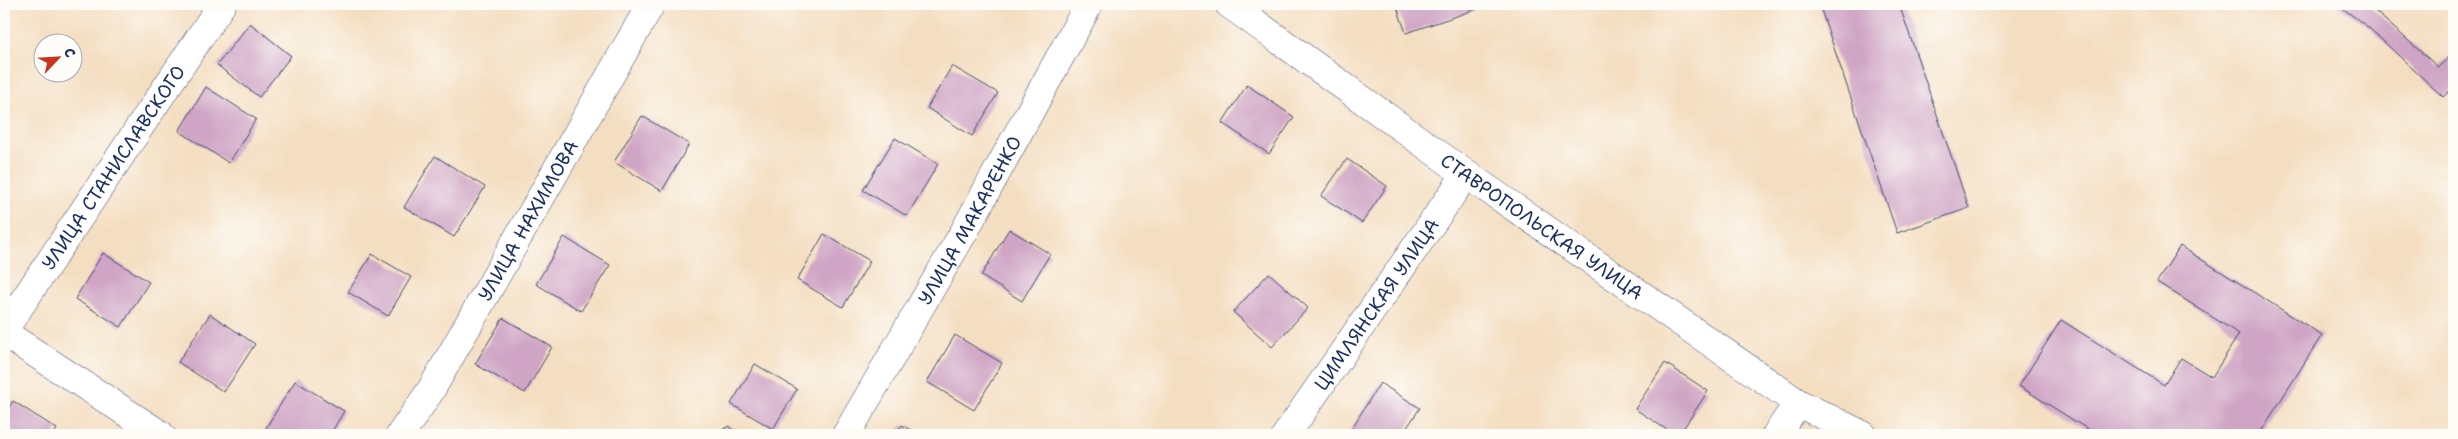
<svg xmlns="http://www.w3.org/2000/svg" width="2458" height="439" font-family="'Shantell Sans',sans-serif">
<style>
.building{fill:#cfa4c5}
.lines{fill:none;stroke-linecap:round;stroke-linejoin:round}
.street-casing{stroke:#3c496d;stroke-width:29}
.street{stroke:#fff;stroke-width:28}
.labels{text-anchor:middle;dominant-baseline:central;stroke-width:4;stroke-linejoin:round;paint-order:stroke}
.street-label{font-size:19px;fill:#1b2f5e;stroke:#fdfcf7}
</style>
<rect width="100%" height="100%" fill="#fdfcf7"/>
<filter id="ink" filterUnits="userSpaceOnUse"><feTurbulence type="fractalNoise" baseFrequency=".02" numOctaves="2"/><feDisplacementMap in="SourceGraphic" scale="10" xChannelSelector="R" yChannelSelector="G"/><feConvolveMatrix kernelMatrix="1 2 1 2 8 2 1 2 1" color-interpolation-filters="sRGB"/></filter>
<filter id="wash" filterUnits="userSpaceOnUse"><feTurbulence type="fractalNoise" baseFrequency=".0096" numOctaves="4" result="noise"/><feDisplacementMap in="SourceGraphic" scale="20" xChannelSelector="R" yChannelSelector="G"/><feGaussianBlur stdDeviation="1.12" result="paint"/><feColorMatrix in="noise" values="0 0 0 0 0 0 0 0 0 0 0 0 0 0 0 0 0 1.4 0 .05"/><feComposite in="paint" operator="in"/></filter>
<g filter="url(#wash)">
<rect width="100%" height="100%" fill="#f4dec1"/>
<g id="blocks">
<!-- building -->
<path class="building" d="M1396 4H1492L1406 33Z
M1819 4H1899L1969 208 1897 233Z
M2337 4H2367L2438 67 2454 53V87L2443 97 2369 28Z
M250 23 291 56 259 97 217 65Z
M952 66 998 93 972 136 927 108Z
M1247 85 1294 117 1269 154 1222 123Z
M206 87 256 119 229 163 179 131Z
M642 116 689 144 662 191 614 162Z
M895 138 938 164 907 216 863 190Z
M435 156 485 187 454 237 404 207Z
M1347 159 1387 186 1362 223 1321 196Z
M1009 229 1050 254 1022 301 981 276Z
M824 234 870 261 843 307 797 280Z
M564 237 610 265 581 311 536 284Z
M2180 246 2322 335 2262 430 2270 435H2097L2019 386 2061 320 2164 385 2181 358 2212 377 2239 334 2157 282Z
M103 253 149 282 121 327 75 299Z
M372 254 411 277 388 316 348 292Z
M1269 273 1308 308 1272 347 1233 312Z
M210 314 255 344 224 392 178 362Z
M503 318 552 347 525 393 475 364Z
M955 335 1002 363 974 410 927 382Z
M1665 363 1708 391 1679 435H1675L1635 409Z
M755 364 797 389 773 429 731 404Z
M295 381 344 411 330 435H271L264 431Z
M1380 383 1420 408 1402 435H1357L1350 431Z
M13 401 57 429 53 435H4V415Z
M902 425 919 435H895Z
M730 426 734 435H710Z"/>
</g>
</g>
<g filter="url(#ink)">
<use href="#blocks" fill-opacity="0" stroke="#3c496d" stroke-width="1"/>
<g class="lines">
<!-- street casing -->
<g class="street-casing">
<g id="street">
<path id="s1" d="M1229 4 1466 174 1798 403 1863 435"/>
<path id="s2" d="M4 330 222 4"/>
<path d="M4 333 161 435"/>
<path id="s3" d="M400 435 431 390 651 4"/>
<path id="s4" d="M846 435 965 230 1089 4"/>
<path id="s5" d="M1286 435 1466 174"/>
<path d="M1776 435 1798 403"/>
</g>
</g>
<!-- street -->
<use href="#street" class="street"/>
</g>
</g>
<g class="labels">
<!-- street labels -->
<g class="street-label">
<text stroke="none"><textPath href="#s2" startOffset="196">УЛИЦА СТАНИСЛАВСКОГО</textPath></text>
<text stroke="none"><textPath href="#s3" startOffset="250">УЛИЦА НАХИМОВА</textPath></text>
<text stroke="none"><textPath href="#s4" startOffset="248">УЛИЦА МАКАРЕНКО</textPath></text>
<text stroke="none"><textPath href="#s1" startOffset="384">СТАВРОПОЛЬСКАЯ УЛИЦА</textPath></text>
<text stroke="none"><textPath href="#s5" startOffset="159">ЦИМЛЯНСКАЯ УЛИЦА</textPath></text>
</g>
</g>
<!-- margin -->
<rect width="2458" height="439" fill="none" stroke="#fdfcf7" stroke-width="20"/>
<!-- north arrow -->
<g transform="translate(58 58) rotate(65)"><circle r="24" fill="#fdfcf7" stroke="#a3aaba"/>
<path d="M0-4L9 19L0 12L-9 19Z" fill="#c8321e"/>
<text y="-8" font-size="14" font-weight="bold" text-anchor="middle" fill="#1b2f5e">С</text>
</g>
</svg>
